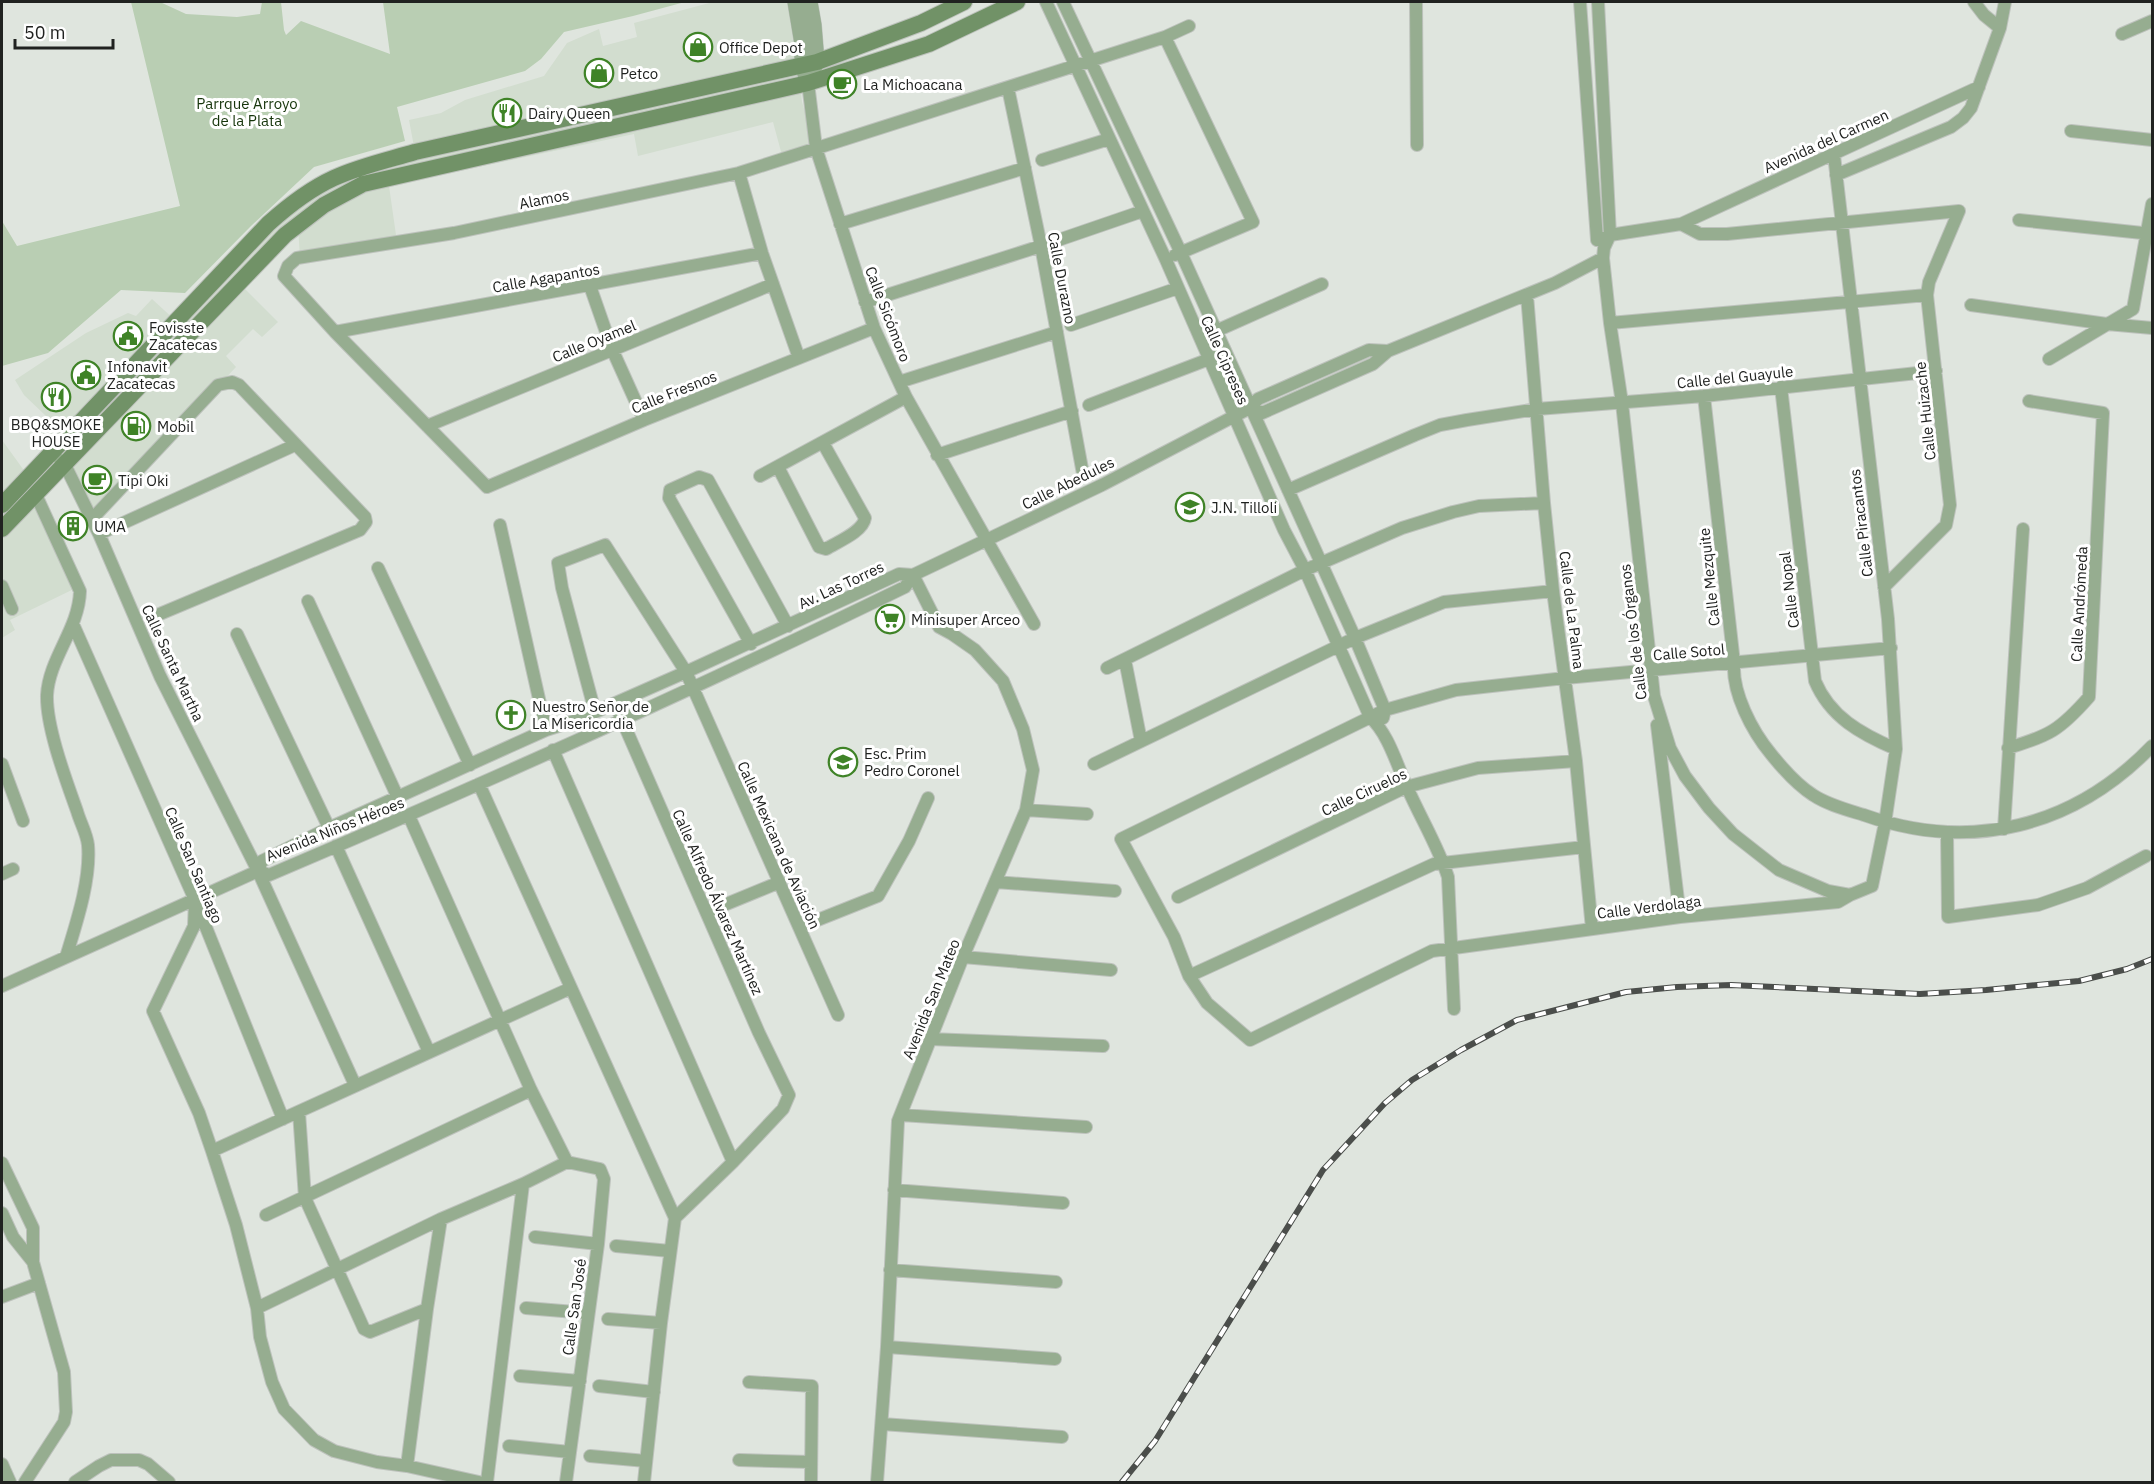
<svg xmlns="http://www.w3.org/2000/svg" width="2154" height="1484" font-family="'IBM Plex Sans',sans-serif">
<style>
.built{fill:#d2ddcf}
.green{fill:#b9ceb3}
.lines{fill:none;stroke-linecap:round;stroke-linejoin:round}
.minor-casing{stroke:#bdc2bc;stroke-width:14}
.tertiary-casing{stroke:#bdc2bc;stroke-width:16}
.secondary-casing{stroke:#bdc2bc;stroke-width:18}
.minor{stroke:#96ad90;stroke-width:12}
.tertiary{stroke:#96ad90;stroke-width:15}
.secondary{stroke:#719267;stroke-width:16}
.rail-casing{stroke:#4b4e4b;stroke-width:6}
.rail{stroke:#fff;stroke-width:4;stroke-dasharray:11;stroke-linecap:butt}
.labels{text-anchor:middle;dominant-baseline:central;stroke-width:6;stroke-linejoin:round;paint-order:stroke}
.poi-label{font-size:15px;fill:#202220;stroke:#fff;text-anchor:start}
.park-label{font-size:15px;fill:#16350b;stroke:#fff}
.street-label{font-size:15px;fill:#202220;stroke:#fff}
</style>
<rect width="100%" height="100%" fill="#dfe5de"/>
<!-- built -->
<path class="built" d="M713 2H791L802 102 816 148 783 159 773 122 638 156 634 134 389 186 397 242 300 258 298 225 238 282 278 322 262 337 253 329 226 356 236 367 106 504 92 519 65 466 36 495 78 587 10 620 15 630 2 638V440L28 476 57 447 43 434 46 416 24 395 15 380 86 333 128 313 136 316 152 299 176 321 304 196 415 152 409 120 441 113 465 100 544 76 567 43 599 29 603 46 637 37 634 23Z"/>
<!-- green -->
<path class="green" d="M131 2H160L186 14 237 17 260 14 262 2H281L284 30 286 35 301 21 390 54 383 2H685L633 16 564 32 541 59 525 71 397 107 405 141 314 167 251 226 185 293 121 290 48 353 2 366V221L17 246 180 206Z"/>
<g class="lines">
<!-- minor casing -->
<g class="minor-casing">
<path id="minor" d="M1046 2 1166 260 1284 530 1305 570 1370 717C1389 735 1396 763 1407 787 1420 817 1438 846 1448 877L1454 1009
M1063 2 1181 253 1355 638 1385 710 1383 718
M1416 2 1417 145
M1580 2 1597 240
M1598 2 1610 235 1604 248 1603 258 1610 323 1622 403 1654 696 1670 748 1685 776 1709 808 1733 834 1779 870 1828 891 1850 895 1872 886 1885 823 1896 749 1888 619 1834 155
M1974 2 1984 15 2000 28
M2122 34 2152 21
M1165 37 1253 222 1175 255
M808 83 816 148 874 328 906 397 1034 624
M1008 88 1041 246 1083 474
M2071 131 2152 140
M1042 160 1109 139
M739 173 762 253 799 358
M1836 175 1951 127 1963 118 1971 108 2000 28 2005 2
M2019 220 2152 234
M840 224 1025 168
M1681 224 1700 234H1727L1959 211 1929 282 1927 295 1950 505 1946 525 1884 587
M1597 240 1610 235 1681 224 1979 87
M590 286 612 349 644 420
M1527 295 1544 503 1553 591 1576 761 1592 929
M865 302 1041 246 1143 211
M1971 305 2107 324 2152 328
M1610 323 1927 295
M1071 325 1178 288
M874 328 644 420 487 487 335 332 284 276 288 266 297 258 454 233 739 173 1165 37 1189 26
M1216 331 1322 284
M335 332 762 253
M2049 359 2133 309 2152 204
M899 382 1057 332
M1781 387 1815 681C1830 717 1861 734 1896 749
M1704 396 1734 663C1732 693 1752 731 1771 754 1783 769 1797 785 1813 795 1828 805 1848 810 1864 815 1971 853 2074 827 2152 746
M1089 405 1225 353
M1250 408 1262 413 1373 364 1388 351 1555 283 1603 258
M427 426 773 284
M937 455 1072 411
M60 460 65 465 99 534 160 676 258 871 355 1085
M778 467 819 547 826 549C837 542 863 532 865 518L823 443
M760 476 906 397
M1288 490 1415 435 1440 425 1467 420 1537 409 1704 396 1936 371
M36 495 80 591C79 629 49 658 47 695 46 727 66 780 77 811 80 822 87 834 88 845 91 880 76 924 66 957
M92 519 218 385 232 382 239 385 365 517 366 522 360 530 155 616
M500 525 546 730
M99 534 295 445
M378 568 470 765
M2 586 12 609
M308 601 398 798
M73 624 195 900 283 1119
M237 634 329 828
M751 644 669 498 670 490 699 477 708 480 788 626
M1125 660 1141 741
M1107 668 1305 570 1402 528 1453 512 1479 506 1544 503
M595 712 562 588 558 563 605 545 686 672 838 1015
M619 713 759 1033 789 1095 783 1109 733 1162 675 1218
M1657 725 1680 917
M2008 748C2049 736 2060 730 2089 697L2103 413 2029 401
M553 750 733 1162
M2 764 23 821
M1094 764 1355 638 1444 602 1553 591
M479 784 675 1218
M1026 810 1087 814
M409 816 531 1090 567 1162
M2004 829 2023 529
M1947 833 1948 917 2038 905 2087 888 2146 856
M336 846 429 1052
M258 871 269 875C483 784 696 689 905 587L913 575 1102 485 1250 408 1258 399 1369 350 1388 351
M258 871 262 861 329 828 546 730 577 720 686 672 899 574 913 575
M2 874 13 869
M996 882 1115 891
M1850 895 1838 902 1680 917 1432 951 1250 1040 1207 1003 1189 976 1174 937 1121 839 1385 710 1456 690 1565 678 1891 648
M1178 897 1406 787 1478 768 1576 761
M195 900 194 926 153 1011 199 1113 212 1151 236 1225 257 1308 260 1337 272 1382 284 1409 314 1440 334 1451 377 1462 407 1466 479 1482
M707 912 780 882
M800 927 878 896 909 841 928 798
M963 957 1111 970
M1189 976 1434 864 1584 847
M2 986 258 871
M930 1039 1103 1046
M299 1112 305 1198 364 1329 370 1332 427 1309
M901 1115 1086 1127
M212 1151 571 988
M2 1163 33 1228V1262L64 1372 66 1412 64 1422 25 1482
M894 1190 1063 1203
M2 1213 13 1237 33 1262
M266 1215 531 1090
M535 1237 598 1244
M616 1246 670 1251
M890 1270 1056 1282
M2 1297 39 1283
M257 1308 441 1219 523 1184 567 1162
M526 1308 587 1313
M608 1319 661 1323
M887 1347 1055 1359
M520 1376 580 1381
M749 1382 812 1386 811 1482
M599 1386 654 1392
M882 1424 1062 1437
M509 1446 570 1452
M590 1456 646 1461
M739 1460 811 1462
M2 1464 10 1482
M407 1466 427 1309 441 1219
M75 1482 99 1466 111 1460H139L148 1464 169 1482
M487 1482 523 1184
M566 1482 598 1244 604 1179 600 1169 567 1162
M644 1482 661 1323 675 1218
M877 1482 887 1347 898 1121 963 957 1026 810 1033 770 1023 729 1003 681 975 650 952 634 939 627 913 575"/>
</g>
<!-- tertiary casing -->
<g class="tertiary-casing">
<path id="tertiary" d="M795 2 802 44V65L806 77
M808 83 817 62 814 25 810 2"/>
</g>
<!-- secondary casing -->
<g class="secondary-casing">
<path id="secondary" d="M2 505 268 224C288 206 310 189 334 178 360 166 388 160 415 152L817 62 921 23 964 2
M2 529 285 235 324 205 363 184 808 83 929 44 1017 2"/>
</g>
<!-- minor -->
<use href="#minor" class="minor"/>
<!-- tertiary -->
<use href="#tertiary" class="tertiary"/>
<!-- secondary -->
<use href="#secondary" class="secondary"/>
<!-- rail casing -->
<g class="rail-casing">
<path id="rail" d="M1122 1482 1155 1441 1323 1170 1385 1103 1412 1080 1461 1050 1517 1020 1626 992 1677 987 1731 985 1920 994 1986 990 2079 981 2127 969 2152 959"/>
</g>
<!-- rail -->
<use href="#rail" class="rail"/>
</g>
<!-- icons -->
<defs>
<g id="shop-ring" transform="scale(1.5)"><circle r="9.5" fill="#fff" stroke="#3f8327" stroke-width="1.5"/><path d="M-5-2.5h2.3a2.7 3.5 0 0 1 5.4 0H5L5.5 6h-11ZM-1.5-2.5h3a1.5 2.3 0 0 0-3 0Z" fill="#3f8327"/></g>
<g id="cafe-ring" transform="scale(1.5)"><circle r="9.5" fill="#fff" stroke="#3f8327" stroke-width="1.5"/><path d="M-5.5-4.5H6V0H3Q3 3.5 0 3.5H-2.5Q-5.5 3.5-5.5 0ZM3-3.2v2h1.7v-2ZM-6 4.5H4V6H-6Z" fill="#3f8327"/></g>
<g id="restaurant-ring" transform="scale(1.5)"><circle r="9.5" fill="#fff" stroke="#3f8327" stroke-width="1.5"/><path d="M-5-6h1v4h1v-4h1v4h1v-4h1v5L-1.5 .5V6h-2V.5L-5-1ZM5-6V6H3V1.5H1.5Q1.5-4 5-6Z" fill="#3f8327"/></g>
<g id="civic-ring" transform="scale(1.5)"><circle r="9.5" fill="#fff" stroke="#3f8327" stroke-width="1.5"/><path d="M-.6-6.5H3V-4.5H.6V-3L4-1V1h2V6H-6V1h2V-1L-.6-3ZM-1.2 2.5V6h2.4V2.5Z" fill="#3f8327"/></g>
<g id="fuel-ring" transform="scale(1.5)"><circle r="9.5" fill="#fff" stroke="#3f8327" stroke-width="1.5"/><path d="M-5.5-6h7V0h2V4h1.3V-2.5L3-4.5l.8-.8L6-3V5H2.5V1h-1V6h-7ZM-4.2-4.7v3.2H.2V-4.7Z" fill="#3f8327"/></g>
<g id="school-ring" transform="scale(1.5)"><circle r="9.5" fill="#fff" stroke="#3f8327" stroke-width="1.5"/><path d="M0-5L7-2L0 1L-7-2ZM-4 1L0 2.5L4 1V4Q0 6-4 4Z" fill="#3f8327"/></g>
<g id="building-ring" transform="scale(1.5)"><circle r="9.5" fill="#fff" stroke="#3f8327" stroke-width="1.5"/><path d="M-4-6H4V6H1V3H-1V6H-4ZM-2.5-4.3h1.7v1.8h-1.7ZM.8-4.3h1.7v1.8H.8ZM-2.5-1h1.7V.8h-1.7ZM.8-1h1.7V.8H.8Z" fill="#3f8327"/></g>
<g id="supermarket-ring" transform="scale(1.5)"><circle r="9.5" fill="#fff" stroke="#3f8327" stroke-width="1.5"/><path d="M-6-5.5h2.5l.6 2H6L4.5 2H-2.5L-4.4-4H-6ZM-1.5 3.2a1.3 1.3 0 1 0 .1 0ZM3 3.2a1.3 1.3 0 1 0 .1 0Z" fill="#3f8327"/></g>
<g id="church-ring" transform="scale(1.5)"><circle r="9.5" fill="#fff" stroke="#3f8327" stroke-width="1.5"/><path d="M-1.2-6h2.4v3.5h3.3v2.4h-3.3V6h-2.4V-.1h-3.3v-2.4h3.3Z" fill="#3f8327"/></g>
</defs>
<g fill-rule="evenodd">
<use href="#shop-ring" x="698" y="47"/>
<use href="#shop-ring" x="599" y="73"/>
<use href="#cafe-ring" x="842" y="84"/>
<use href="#restaurant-ring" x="507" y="113"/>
<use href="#civic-ring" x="128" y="336"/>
<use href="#civic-ring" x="86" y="375"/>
<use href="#restaurant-ring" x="56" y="397"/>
<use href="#fuel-ring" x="136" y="426"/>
<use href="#cafe-ring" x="97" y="480"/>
<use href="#school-ring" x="1190" y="507"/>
<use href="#building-ring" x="73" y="526"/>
<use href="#supermarket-ring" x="890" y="619"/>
<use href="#church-ring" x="511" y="715"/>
<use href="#school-ring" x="843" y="762"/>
</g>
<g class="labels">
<!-- poi labels -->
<g class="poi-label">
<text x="719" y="47">Office Depot</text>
<text x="620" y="73">Petco</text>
<text x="863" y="84">La Michoacana</text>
<text x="528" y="113">Dairy Queen</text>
<text x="149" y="327">Fovisste<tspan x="149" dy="17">Zacatecas</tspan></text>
<text x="107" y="366">Infonavit<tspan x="107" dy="17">Zacatecas</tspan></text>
<text x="56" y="424" text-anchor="middle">BBQ&amp;SMOKE<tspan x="56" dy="17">HOUSE</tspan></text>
<text x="157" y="426">Mobil</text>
<text x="118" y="480">Tipi Oki</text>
<text x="1211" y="507">J.N. Tilloli</text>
<text x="94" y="526">UMA</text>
<text x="911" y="619">Minisuper Arceo</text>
<text x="532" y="706">Nuestro Señor de<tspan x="532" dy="17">La Misericordia</tspan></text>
<text x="864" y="753">Esc. Prim<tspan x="864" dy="17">Pedro Coronel</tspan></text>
</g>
<!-- park labels -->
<g class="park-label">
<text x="247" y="103">Parrque Arroyo<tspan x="247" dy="17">de la Plata</tspan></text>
</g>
<!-- street labels -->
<g class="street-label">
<text transform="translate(1826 141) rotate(-24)">Avenida del Carmen</text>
<text transform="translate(544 199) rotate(-11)">Alamos</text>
<text transform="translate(546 278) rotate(-10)">Calle Agapantos</text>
<text transform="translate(1062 278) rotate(79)">Calle Durazno</text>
<text transform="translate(888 314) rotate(69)">Calle Sicómoro</text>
<text transform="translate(594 341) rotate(-22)">Calle Oyamel</text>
<text transform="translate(1225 360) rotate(66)">Calle Cipreses</text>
<text transform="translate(1735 377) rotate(-6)">Calle del Guayule</text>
<text transform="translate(674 392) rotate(-22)">Calle Fresnos</text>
<text transform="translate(1925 411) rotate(-96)">Calle Huizache</text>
<text transform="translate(1068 483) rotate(-26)">Calle Abedules</text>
<text transform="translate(1861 523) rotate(-97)">Calle Piracantos</text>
<text transform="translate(1709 577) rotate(-96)">Calle Mezquite</text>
<text transform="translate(841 585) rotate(-25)">Av. Las Torres</text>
<text transform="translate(1789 590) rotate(-97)">Calle Nopal</text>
<text transform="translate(2079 604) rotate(-87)">Calle Andrómeda</text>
<text transform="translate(1572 610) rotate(83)">Calle de La Palma</text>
<text transform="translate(1633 632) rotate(-97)">Calle de los Órganos</text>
<text transform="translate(1689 652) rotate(-5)">Calle Sotol</text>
<text transform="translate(173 663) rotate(65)">Calle Santa Martha</text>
<text transform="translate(1364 792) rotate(-25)">Calle Ciruelos</text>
<text transform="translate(335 829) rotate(-22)">Avenida Niños Héroes</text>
<text transform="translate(779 845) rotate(66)">Calle Mexicana de Aviación</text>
<text transform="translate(194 865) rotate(67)">Calle San Santiago</text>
<text transform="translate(718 902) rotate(66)">Calle Alfredo Álvarez Martínez</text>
<text transform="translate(1649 907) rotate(-7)">Calle Verdolaga</text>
<text transform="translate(931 999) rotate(-68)">Avenida San Mateo</text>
<text transform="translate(574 1307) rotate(-82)">Calle San José</text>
</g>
</g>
<!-- border -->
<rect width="2154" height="1484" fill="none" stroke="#202220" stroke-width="6"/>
<!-- scale -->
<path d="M15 39v9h98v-9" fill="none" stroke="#202220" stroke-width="3"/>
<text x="24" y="39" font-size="18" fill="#202220" stroke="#ffffff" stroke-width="4.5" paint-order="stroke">50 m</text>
</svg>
